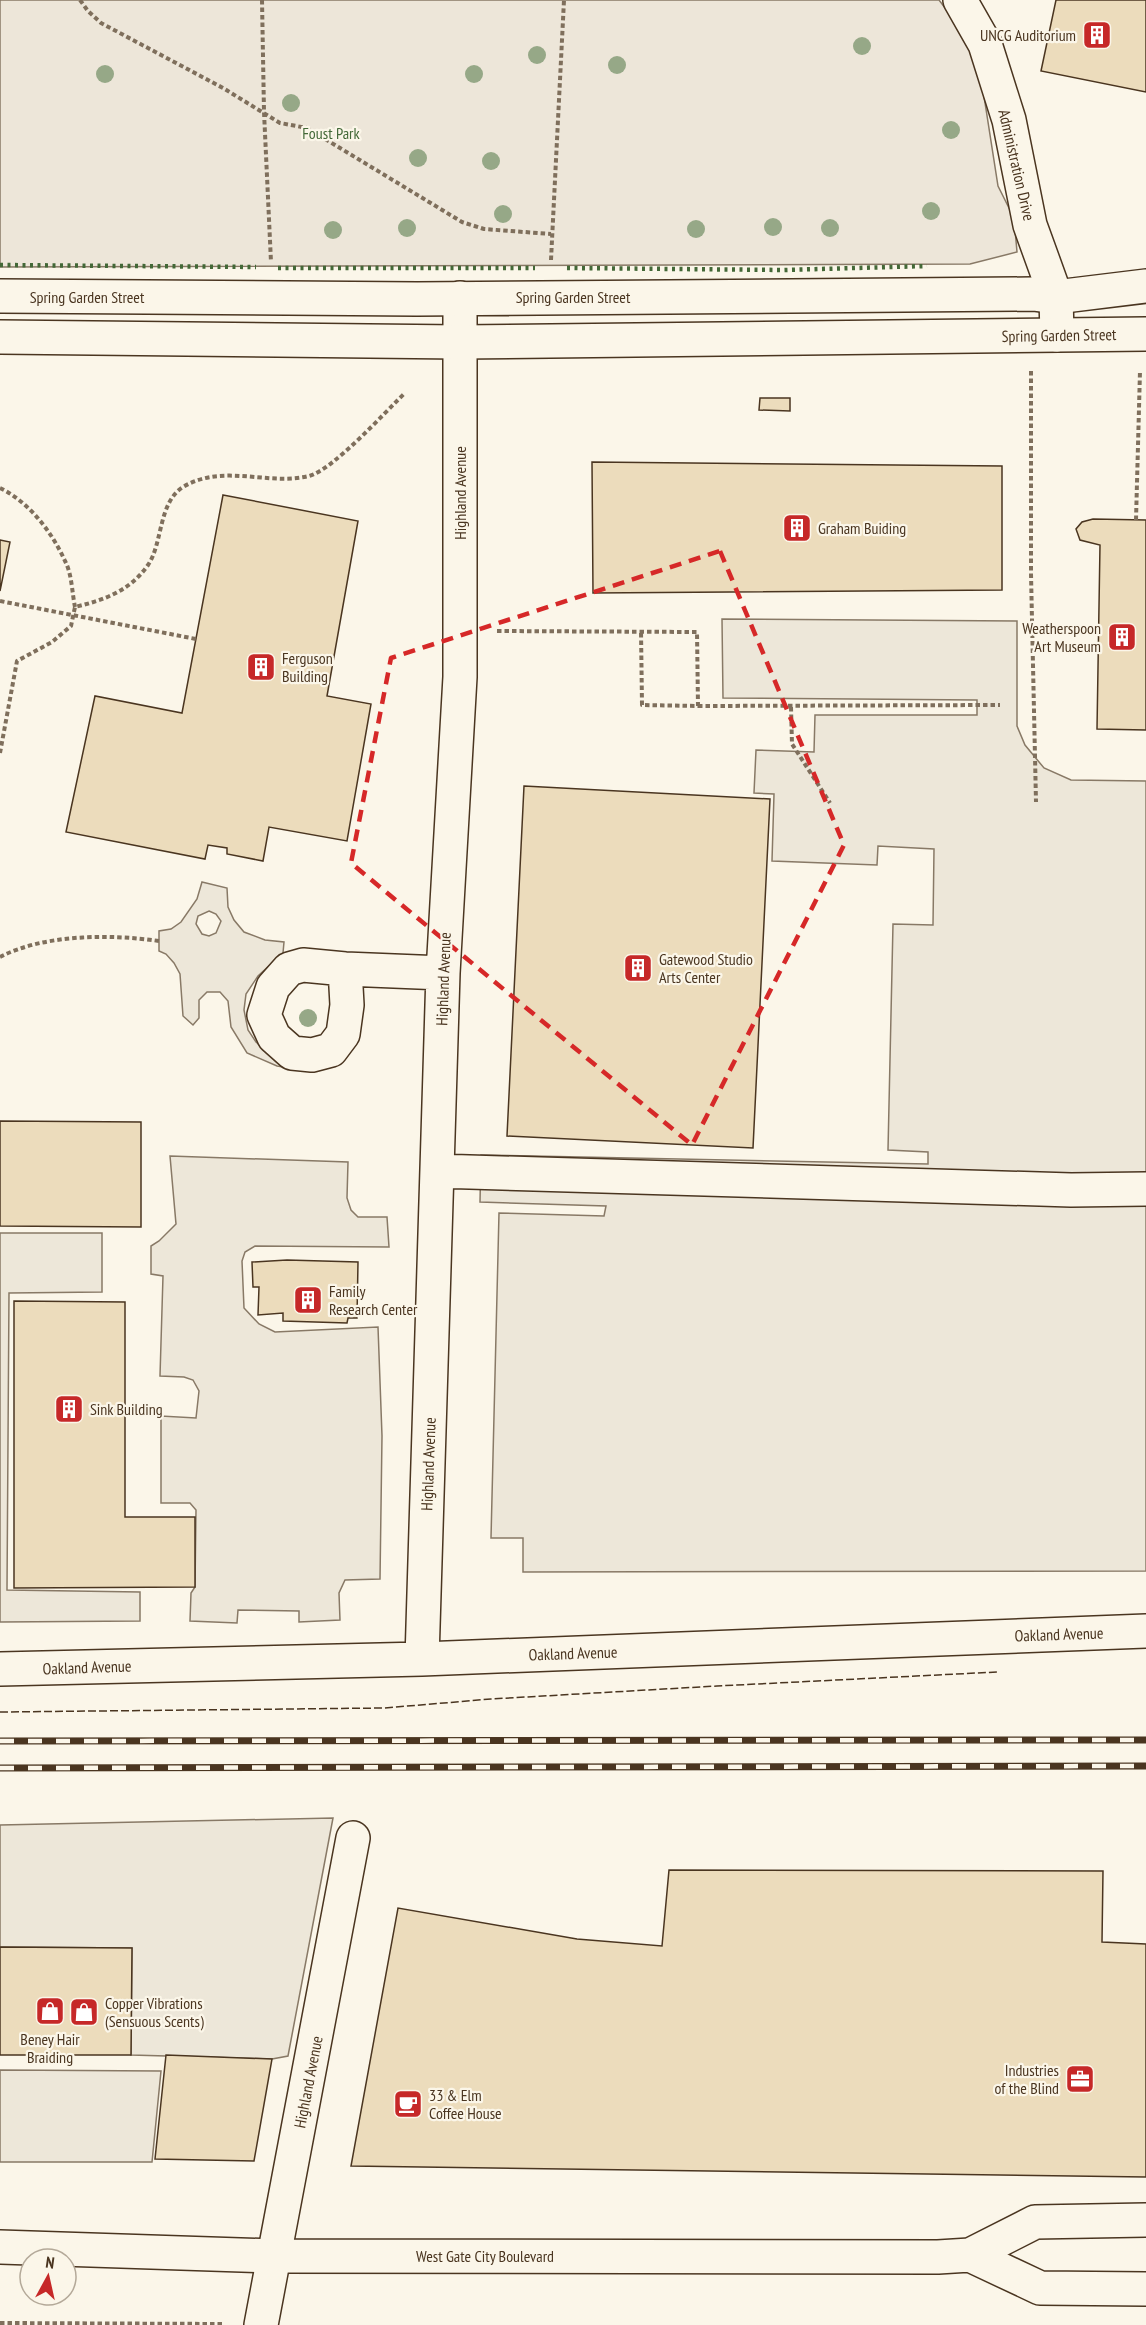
<svg xmlns="http://www.w3.org/2000/svg" width="1146" height="2325" font-family="'PT Sans Narrow',sans-serif">
<style>
.green{fill:#ede6d9;stroke:#887966;stroke-width:1.5}
.parking{fill:#ede7d9;stroke:#887966;stroke-width:1.5;fill-rule:evenodd}
.building{fill:#ecdcbc;stroke:#4a3520;stroke-width:1.5}
.lines{fill:none;stroke-linecap:round;stroke-linejoin:round}
.minor-casing{stroke:#4a3520;stroke-width:36}
.major-casing{stroke:#4a3520;stroke-width:36}
.path{stroke:#7f6f5c;stroke-width:4;stroke-dasharray:4.5 3;stroke-linecap:butt}
.minor{stroke:#fbf6e9;stroke-width:33}
.major{stroke:#fbf6e9;stroke-width:33}
.rail-casing{stroke:#4a3520;stroke-width:7}
.rail{stroke:#fbf6e9;stroke-width:4.5;stroke-dasharray:14;stroke-linecap:butt}
.path-bridge{stroke:#7f6f5c;stroke-width:4;stroke-dasharray:4.5 3;stroke-linecap:butt}
.hedge{stroke:#436837;stroke-width:4.5;stroke-dasharray:3 4.5;stroke-linecap:butt}
.fence{stroke:#4a3520;stroke-width:1.5;stroke-dasharray:8 3;stroke-linecap:butt}
.tree{fill:#96a887}
.marked{fill:none;stroke:#d62828;stroke-width:4.5;stroke-dasharray:12 8;stroke-linejoin:round}
.labels{text-anchor:middle;dominant-baseline:central;stroke-width:4.5;stroke-linejoin:round;paint-order:stroke}
.poi-label{font-size:16px;fill:#4a3520;stroke:#fbf6e9;text-anchor:start}
.park-label{font-size:16px;fill:#436837;stroke:#fbf6e9}
.street-label{font-size:16px;fill:#4a3520;stroke:#fbf6e9}
</style>
<rect width="100%" height="100%" fill="#fbf6e9"/>
<!-- green -->
<path class="green" d="M0 0H939L965 34 983 90 998 186 1014 218 1017 252 970 264 0 267Z"/>
<!-- parking -->
<path class="parking" d="M722 619 1017 621V726L1025 745 1044 768 1071 780 1146 781V1571L523 1572V1538H491L499 1213 604 1216 606 1206 480 1202 481 1155 928 1164V1152L888 1150 893 924 933 925 934 849 878 846 877 865 772 861 774 794 754 793 756 750 814 752 815 715H977V700L723 698Z
M202 882 227 888 228 907 234 920 244 932 265 940 284 942 283 953 258 976 246 994 244 1010 248 1030 256 1042 276 1059 302 1070 277 1066 247 1053 231 1027 228 1001 220 992H207L199 1000V1018L193 1025 183 1016 180 974 174 963 166 954 159 951V931L171 929 181 922 197 899ZM209 911 216 914 221 921 216 933 209 936 202 934 196 924 198 916Z
M170 1156 348 1162 347 1198 351 1210 358 1217H387L389 1247 255 1246 245 1252 242 1261 244 1308 259 1324 275 1332 378 1327 382 1436 380 1579 345 1580 339 1593 340 1620 299 1622V1611L238 1610 237 1623 190 1621 191 1593 195 1587 196 1510 190 1503H161V1416L196 1418 199 1391 193 1380 184 1377 160 1376 163 1276 151 1274V1246L159 1241 176 1224Z
M0 1233H102V1292L9 1293 7 1590 140 1592V1621L0 1622Z
M333 1818 288 2056 272 2059 131 2055 132 1948 0 1947V1825Z
M0 2070 161 2071 152 2162H0Z"/>
<!-- building -->
<path class="building" d="M1056 0H1146V92L1041 71Z
M760 398H790V411L759 410Z
M592 462 1002 466V590L593 593Z
M223 495 358 521 327 696 371 704 347 841 269 827 263 861 227 854V848L208 845 205 859 66 832 95 696 182 713Z
M1093 519 1146 520V730L1097 729 1100 545 1080 540 1076 529 1082 522Z
M0 540 10 542 0 591Z
M524 786 770 799 753 1148 507 1136Z
M0 1121 141 1122V1227L0 1226Z
M287 1260 358 1262 357 1318H348L347 1323 283 1321V1313L258 1315 259 1287H253L252 1262Z
M14 1301 125 1302V1517H195V1587L14 1588Z
M669 1870 1103 1871 1102 1942 1146 1944V2177L351 2166 398 1908 577 1939 662 1946Z
M0 1947 132 1948 131 2055H0Z
M166 2055 272 2059 254 2161 155 2159Z"/>
<g class="lines">
<!-- minor casing -->
<g class="minor-casing">
<path id="minor" d="M960 0 985 44 1009 120 1030 225 1056 297 1057 335
M345 969 347 1005 343 1034 331 1050 312 1055 292 1053 274 1037 264 1015 273 987 289 969 303 965 345 969 443 973
M437 1171 1071 1190 1146 1189
M422 1659 443 973 460 677V298
M0 1669 422 1659 1146 1631
M261 2325 353 1838"/>
</g>
<!-- major casing -->
<g class="major-casing">
<path id="major" d="M0 296 417 299 1033 294 1056 297 1146 286
M0 337 460 342 1146 334
M0 2247 274 2256 938 2257 970 2255 1035 2222 1146 2220
M970 2255 1040 2288 1146 2289"/>
</g>
<!-- path -->
<path class="path" d="M80 0 88 11 101 23 223 88 280 123 307 128 462 222 484 229 551 234
M262 0 264 112 271 262
M551 260 564 0
M1031 371V574L1036 802
M0 488C29 502 52 532 65 561 72 574 72 593 75 607
M1136 520 1140 371
M497 631 697 632 698 706 642 705 641 631
M698 706 1000 705
M791 707 792 744 830 803
M0 753 17 661 52 642 71 626 75 607C104 600 130 591 148 565 163 543 158 503 183 487 223 463 267 486 309 476 334 469 384 413 405 393
M0 957C44 934 111 934 159 941
M0 2323 224 2324"/>
<!-- minor -->
<use href="#minor" class="minor"/>
<!-- major -->
<use href="#major" class="major"/>
<!-- rail casing -->
<g class="rail-casing">
<path id="rail" d="M0 1741 1146 1740
M0 1768 1146 1766"/>
</g>
<!-- rail -->
<use href="#rail" class="rail"/>
<!-- path-bridge -->
<path class="path-bridge" d="M0 601 196 639"/>
<!-- hedge -->
<path class="hedge" d="M0 265 256 267
M278 268H535
M567 268 784 270 927 266"/>
<!-- fence -->
<path class="fence" d="M0 1712 384 1708 491 1699 717 1686 997 1672"/>
</g>
<!-- trees -->
<g class="tree">
<circle cx="862" cy="46" r="9"/>
<circle cx="537" cy="55" r="9"/>
<circle cx="617" cy="65" r="9"/>
<circle cx="105" cy="74" r="9"/>
<circle cx="474" cy="74" r="9"/>
<circle cx="291" cy="103" r="9"/>
<circle cx="951" cy="130" r="9"/>
<circle cx="418" cy="158" r="9"/>
<circle cx="491" cy="161" r="9"/>
<circle cx="931" cy="211" r="9"/>
<circle cx="503" cy="214" r="9"/>
<circle cx="773" cy="227" r="9"/>
<circle cx="407" cy="228" r="9"/>
<circle cx="830" cy="228" r="9"/>
<circle cx="696" cy="229" r="9"/>
<circle cx="333" cy="230" r="9"/>
<circle cx="308" cy="1018" r="9"/>
</g>
<!-- marked area -->
<path class="marked" d="M720 551 844 845 692 1145 351 863 391 658Z"/>
<!-- icons -->
<defs>
<g id="building-square" transform="scale(1.5)"><rect x="-9" y="-9" width="18" height="18" rx="4" fill="#c62828" stroke="#fbf6e9"/><path d="M-4-6H4V6H1V3H-1V6H-4ZM-2.5-4.3h1.7v1.8h-1.7ZM.8-4.3h1.7v1.8H.8ZM-2.5-1h1.7V.8h-1.7ZM.8-1h1.7V.8H.8Z" fill="#fff"/></g>
<g id="shop-square" transform="scale(1.5)"><rect x="-9" y="-9" width="18" height="18" rx="4" fill="#c62828" stroke="#fbf6e9"/><path d="M-5-2.5h2.3a2.7 3.5 0 0 1 5.4 0H5L5.5 6h-11ZM-1.5-2.5h3a1.5 2.3 0 0 0-3 0Z" fill="#fff"/></g>
<g id="office-square" transform="scale(1.5)"><rect x="-9" y="-9" width="18" height="18" rx="4" fill="#c62828" stroke="#fbf6e9"/><path d="M-6-3h4V-5.5h4V-3h4V5H-6ZM-1-4.5V-3h2v-1.5ZM-6 0V1H6V0Z" fill="#fff"/></g>
<g id="cafe-square" transform="scale(1.5)"><rect x="-9" y="-9" width="18" height="18" rx="4" fill="#c62828" stroke="#fbf6e9"/><path d="M-5.5-4.5H6V0H3Q3 3.5 0 3.5H-2.5Q-5.5 3.5-5.5 0ZM3-3.2v2h1.7v-2ZM-6 4.5H4V6H-6Z" fill="#fff"/></g>
</defs>
<g fill-rule="evenodd">
<use href="#building-square" x="1097" y="35"/>
<use href="#building-square" x="797" y="528"/>
<use href="#building-square" x="1122" y="637"/>
<use href="#building-square" x="261" y="667"/>
<use href="#building-square" x="638" y="968"/>
<use href="#building-square" x="308" y="1300"/>
<use href="#building-square" x="69" y="1409"/>
<use href="#shop-square" x="50" y="2011"/>
<use href="#shop-square" x="84" y="2012"/>
<use href="#office-square" x="1080" y="2079"/>
<use href="#cafe-square" x="408" y="2104"/>
</g>
<g class="labels">
<!-- poi labels -->
<g class="poi-label">
<text x="1076" y="35" text-anchor="end">UNCG Auditorium</text>
<text x="818" y="528">Graham Buiding</text>
<text x="1101" y="628" text-anchor="end">Weatherspoon<tspan x="1101" dy="18">Art Museum</tspan></text>
<text x="282" y="658">Ferguson<tspan x="282" dy="18">Building</tspan></text>
<text x="659" y="959">Gatewood Studio<tspan x="659" dy="18">Arts Center</tspan></text>
<text x="329" y="1291">Family<tspan x="329" dy="18">Research Center</tspan></text>
<text x="90" y="1409">Sink Building</text>
<text x="105" y="2003">Copper Vibrations<tspan x="105" dy="18">(Sensuous Scents)</tspan></text>
<text x="50" y="2039" text-anchor="middle">Beney Hair<tspan x="50" dy="18">Braiding</tspan></text>
<text x="1059" y="2070" text-anchor="end">Industries<tspan x="1059" dy="18">of the Blind</tspan></text>
<text x="429" y="2095">33 &amp; Elm<tspan x="429" dy="18">Coffee House</tspan></text>
</g>
<!-- park labels -->
<g class="park-label">
<text x="331" y="133">Foust Park</text>
</g>
<!-- street labels -->
<g class="street-label">
<text transform="translate(1017 165) rotate(77)">Administration Drive</text>
<text x="87" y="297">Spring Garden Street</text>
<text x="573" y="297">Spring Garden Street</text>
<text transform="translate(1059 335) rotate(-1)">Spring Garden Street</text>
<text transform="translate(460 493) rotate(-90)">Highland Avenue</text>
<text transform="translate(443 979) rotate(-88)">Highland Avenue</text>
<text transform="translate(428 1464) rotate(-88)">Highland Avenue</text>
<text transform="translate(1059 1634) rotate(-2)">Oakland Avenue</text>
<text transform="translate(573 1653) rotate(-2)">Oakland Avenue</text>
<text transform="translate(87 1667) rotate(-2)">Oakland Avenue</text>
<text transform="translate(308 2082) rotate(-79)">Highland Avenue</text>
<text x="485" y="2256">West Gate City Boulevard</text>
</g>
</g>
<!-- north arrow -->
<g transform="translate(48 2277) rotate(8)"><circle r="28" fill="#fbf6e9" stroke="#b4a999" stroke-width="1.5"/>
<path d="M0-4.5L10 22L0 15L-10 22Z" fill="#c62828"/>
<text y="-9" font-size="16" font-weight="bold" text-anchor="middle" fill="#4a3520">N</text>
</g>
</svg>
